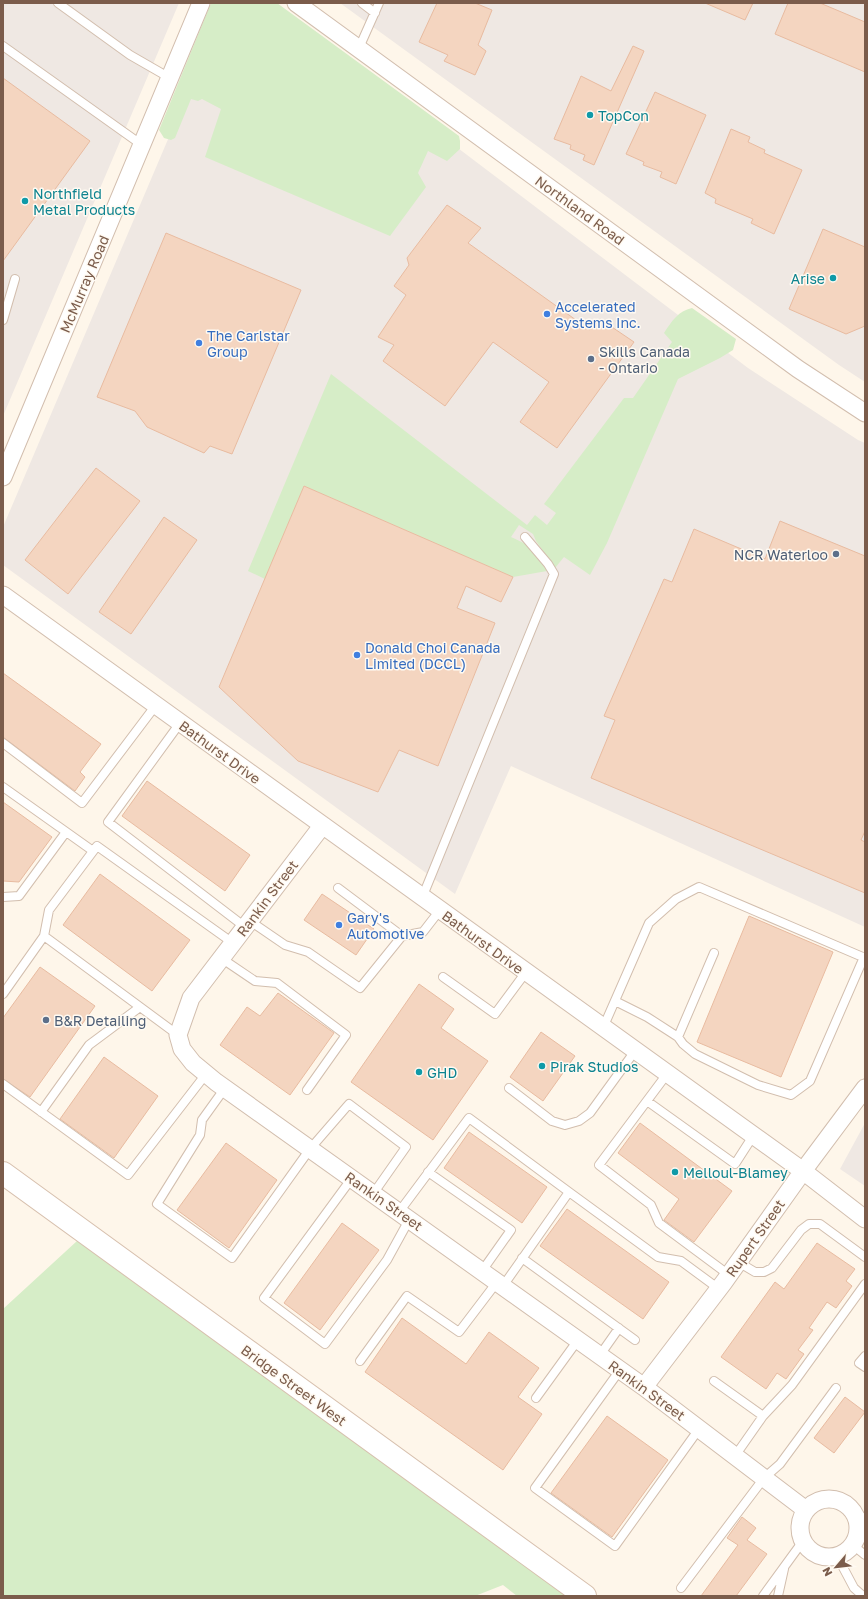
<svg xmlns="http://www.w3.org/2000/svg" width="868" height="1599" font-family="'Golos Text',sans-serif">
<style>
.industrial{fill:#efe8e3}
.green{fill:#d6edc7}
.building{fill:#f4d5c0;stroke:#e8bba0}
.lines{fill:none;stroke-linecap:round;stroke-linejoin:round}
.lane-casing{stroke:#d2beae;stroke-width:10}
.street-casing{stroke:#d2beae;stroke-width:19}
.secondary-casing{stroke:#d7c0ae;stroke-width:24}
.lane{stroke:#fff;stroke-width:8}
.street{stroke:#fff;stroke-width:17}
.secondary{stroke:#fff;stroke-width:22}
.culture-dot{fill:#0f9aa8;stroke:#fffaf2;stroke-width:1.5}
.shop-dot{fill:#3f7fe0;stroke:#fffaf2;stroke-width:1.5}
.service-dot{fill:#5c6f8a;stroke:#fffaf2;stroke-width:1.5}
.labels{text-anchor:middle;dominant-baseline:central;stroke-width:3;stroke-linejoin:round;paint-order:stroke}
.culture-label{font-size:14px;fill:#0d838f;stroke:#fffaf2;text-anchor:start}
.street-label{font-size:14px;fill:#7b5c4b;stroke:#fffaf2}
.shop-label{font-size:14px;fill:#366cbe;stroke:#fffaf2;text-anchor:start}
.service-label{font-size:14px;fill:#4e5e75;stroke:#fffaf2;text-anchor:start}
</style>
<rect width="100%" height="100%" fill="#fef6ea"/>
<!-- industrial -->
<path class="industrial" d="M3 3H179L3 416Z
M226 3 438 133 748 368 858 440 865 443V927L511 766 455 894 3 565V527Z
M340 3H865V382L839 365Z
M865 1123V1186L840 1169Z"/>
<!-- green -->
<path class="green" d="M211 3H277L459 136 460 141V149L447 161 428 151 418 173 426 187 390 236 205 157 221 109 202 99 198 101 191 99 175 138 171 140 164 138 159 130Z
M692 308 736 339 733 350 720 358 678 379 607 543 590 575 564 557 555 568 536 541 533 534 519 525 511 537C533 547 536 550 547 571L513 577 304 486 265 579 248 571 331 374 527 525 535 515 547 525 556 513 544 504 624 398H633L672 342 664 333C672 321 678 311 692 308Z
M77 1241 567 1596H517L503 1585 475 1596H3V1309Z"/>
<!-- building -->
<path class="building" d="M437 3H475L492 10 478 45 486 51 475 75 444 61 448 55 419 42Z
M705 3H753L745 20Z
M788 3H820L865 22V72L775 34Z
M633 46 644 51 594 165 583 160 585 155 570 149 571 145 554 139 581 76 611 91Z
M3 78 90 141 3 261Z
M655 92 706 115 676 184 660 177 662 172 643 165 644 162 626 154Z
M731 129 750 137 748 142 765 150 764 153 802 170 774 234 751 223 753 219 715 203 716 199 705 193Z
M447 205 481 228 468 243 590 330 600 319 634 342 557 448 520 422 549 382 493 342 445 406 383 361 394 345 378 337 406 295 394 286 409 265 407 258Z
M823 229 865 247V326L846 334 789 309Z
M166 233 301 290 232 454 210 446 204 453 147 427 135 411 97 397Z
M96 468 140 501 68 594 25 560Z
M304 486 513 577 501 602 466 586 457 608 495 623 438 766 399 750 378 792 298 761 219 687Z
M164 517 197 540 131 634 99 612Z
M780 521 865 556V831L861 840 865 842V893L591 778 615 720 604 716 664 579 672 582 694 529 765 559Z
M3 673 101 744 80 772 85 777 75 791 3 737Z
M147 781 250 855 225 891 122 816Z
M3 802 52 837 19 882 3 881Z
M100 874 190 940 152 991 63 925Z
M322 894 374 929 356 955 304 920Z
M749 916 833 952 781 1077 697 1042Z
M40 967 95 1006 30 1097 3 1079V1018Z
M419 984 454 1009 441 1028 488 1061 433 1140 351 1082Z
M278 993 334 1033 290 1095 220 1045 247 1007 260 1016Z
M541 1032 575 1056 543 1101 510 1077Z
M104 1057 158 1096 114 1158 60 1119Z
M640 1123 732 1191 694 1242 664 1220 679 1199 618 1153Z
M469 1132 547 1187 522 1223 444 1168Z
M226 1143 277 1180 229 1248 177 1210Z
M567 1209 669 1282 643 1319 540 1246Z
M342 1223 379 1250 320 1330 284 1303Z
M817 1243 855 1269 846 1281 852 1286 836 1308 827 1302 809 1328 813 1330 798 1350 804 1354 786 1379 777 1373 766 1389 721 1357 775 1282 784 1289Z
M402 1318 466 1364 489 1332 539 1368 518 1397 542 1414 503 1470 365 1372Z
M845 1397 865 1412 834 1453 814 1438Z
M607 1416 668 1460 612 1537 551 1493Z
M742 1517 756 1528 747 1540 767 1554 736 1596H701L738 1545 727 1538Z"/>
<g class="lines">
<!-- lane casing -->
<g class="lane-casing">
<path id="lane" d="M58 3 130 55 170 78
M362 3 375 13
M3 46 142 145
M359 48 379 3
M3 320 15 279
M180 723 108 822 245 927
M3 743 82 803 156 705
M3 787 93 851
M338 888 402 936
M3 897 19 896 66 832
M422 898 554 574 548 564 525 537
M250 921 285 945 308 952 360 988 402 936 423 932 440 910
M221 958 255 981 277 983 346 1035 307 1090
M443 977 495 1014 526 972
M3 994 44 936
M615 1001 647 1017 678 1037 683 1044 695 1054 758 1085 791 1095 810 1081 864 957
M603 1028 649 923 676 899 699 887 865 958
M178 1035 44 936 49 910 97 846 233 943
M678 1037 714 953
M667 1074 599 1165 651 1205 659 1223 729 1275
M3 1084 128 1175 206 1074
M225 1088 202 1120 200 1135 157 1204 232 1258 310 1149 349 1104 406 1147 373 1194
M509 1088 552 1121 565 1125 579 1121 590 1113 635 1051
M647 1101 735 1164 753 1136
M41 1112 89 1045 140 1007
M428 1172 511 1230 482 1271
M352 1178 264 1298 325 1344 387 1260 409 1220
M399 1212 469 1118 569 1192
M522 1258 635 1340
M738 1262 755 1272H764L772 1268 801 1230 809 1224H820L865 1257
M503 1286 569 1192 658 1257 681 1261 719 1289
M600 1355 619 1328
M865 1356 859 1363 865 1367
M360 1361 407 1296 459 1332 497 1282
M620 1370 535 1488 615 1546 699 1429
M714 1381 763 1416
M536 1398 578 1340
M735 1456 763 1416 792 1385 865 1284
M857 1520 865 1517
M854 1546 865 1555
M837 1556 854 1588 863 1596
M681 1588 764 1478 780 1464 836 1388
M763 1596 803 1541
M778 1596 784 1569"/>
</g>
<!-- street casing -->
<g class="street-casing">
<path id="street" d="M296 3 798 369 865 413
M3 477 201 3
M3 595 803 1171 865 1219
M322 826 191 998 178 1035 182 1049 193 1063 216 1082 644 1387 806 1510
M644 1387 724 1282 803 1171 865 1088
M800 1528a29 29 0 1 1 58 0a29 29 0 1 1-58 0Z"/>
</g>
<!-- secondary casing -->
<g class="secondary-casing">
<path id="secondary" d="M3 1173 585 1596"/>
</g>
<!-- lane -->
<use href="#lane" class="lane"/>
<!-- street -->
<use href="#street" class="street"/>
<!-- secondary -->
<use href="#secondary" class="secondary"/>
</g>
<!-- markers -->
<g class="culture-dot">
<circle cx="590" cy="115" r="4"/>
<circle cx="25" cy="201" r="4"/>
<circle cx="833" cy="278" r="4"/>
<circle cx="542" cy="1066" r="4"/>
<circle cx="419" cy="1072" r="4"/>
<circle cx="675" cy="1172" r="4"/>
</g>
<g class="shop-dot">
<circle cx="547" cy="314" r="4"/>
<circle cx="199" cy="343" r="4"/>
<circle cx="357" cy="655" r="4"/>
<circle cx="339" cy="925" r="4"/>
</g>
<g class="service-dot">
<circle cx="591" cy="359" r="4"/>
<circle cx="836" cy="554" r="4"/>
<circle cx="46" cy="1020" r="4"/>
</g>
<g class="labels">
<!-- culture labels -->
<g class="culture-label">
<text x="598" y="115">TopCon</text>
<text x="33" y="193">Northfield<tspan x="33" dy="16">Metal Products</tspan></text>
<text x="825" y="278" text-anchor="end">Arise</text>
<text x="550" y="1066">Pirak Studios</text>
<text x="427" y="1072">GHD</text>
<text x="683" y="1172">Melloul-Blamey</text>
</g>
<!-- street labels -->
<g class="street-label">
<text transform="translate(580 210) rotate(36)">Northland Road</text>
<text transform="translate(84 284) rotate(-67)">McMurray Road</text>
<text transform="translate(220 752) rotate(36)">Bathurst Drive</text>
<text transform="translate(267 898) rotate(-53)">Rankin Street</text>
<text transform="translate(483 942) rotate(36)">Bathurst Drive</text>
<text transform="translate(384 1201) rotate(35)">Rankin Street</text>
<text transform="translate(755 1238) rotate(-55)">Rupert Street</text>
<text transform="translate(294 1385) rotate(36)">Bridge Street West</text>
<text transform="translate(647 1390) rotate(36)">Rankin Street</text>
</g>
<!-- shop labels -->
<g class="shop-label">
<text x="555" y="306">Accelerated<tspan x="555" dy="16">Systems Inc.</tspan></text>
<text x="207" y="335">The Carlstar<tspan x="207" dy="16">Group</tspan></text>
<text x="365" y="647">Donald Choi Canada<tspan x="365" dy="16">Limited (DCCL)</tspan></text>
<text x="347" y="917">Gary's<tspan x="347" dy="16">Automotive</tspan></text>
</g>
<!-- service labels -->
<g class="service-label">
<text x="599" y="351">Skills Canada<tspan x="599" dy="16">- Ontario</tspan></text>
<text x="828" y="554" text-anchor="end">NCR Waterloo</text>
<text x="54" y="1020">B&amp;R Detailing</text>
</g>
</g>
<!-- border -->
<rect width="868" height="1599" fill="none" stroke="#7b5c4b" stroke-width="8"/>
<!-- north arrow -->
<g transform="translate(836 1567) rotate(242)" stroke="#fffaf2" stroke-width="3" paint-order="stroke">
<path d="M0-3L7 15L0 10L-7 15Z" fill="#7b5c4b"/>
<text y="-6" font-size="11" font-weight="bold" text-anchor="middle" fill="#7b5c4b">N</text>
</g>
</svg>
